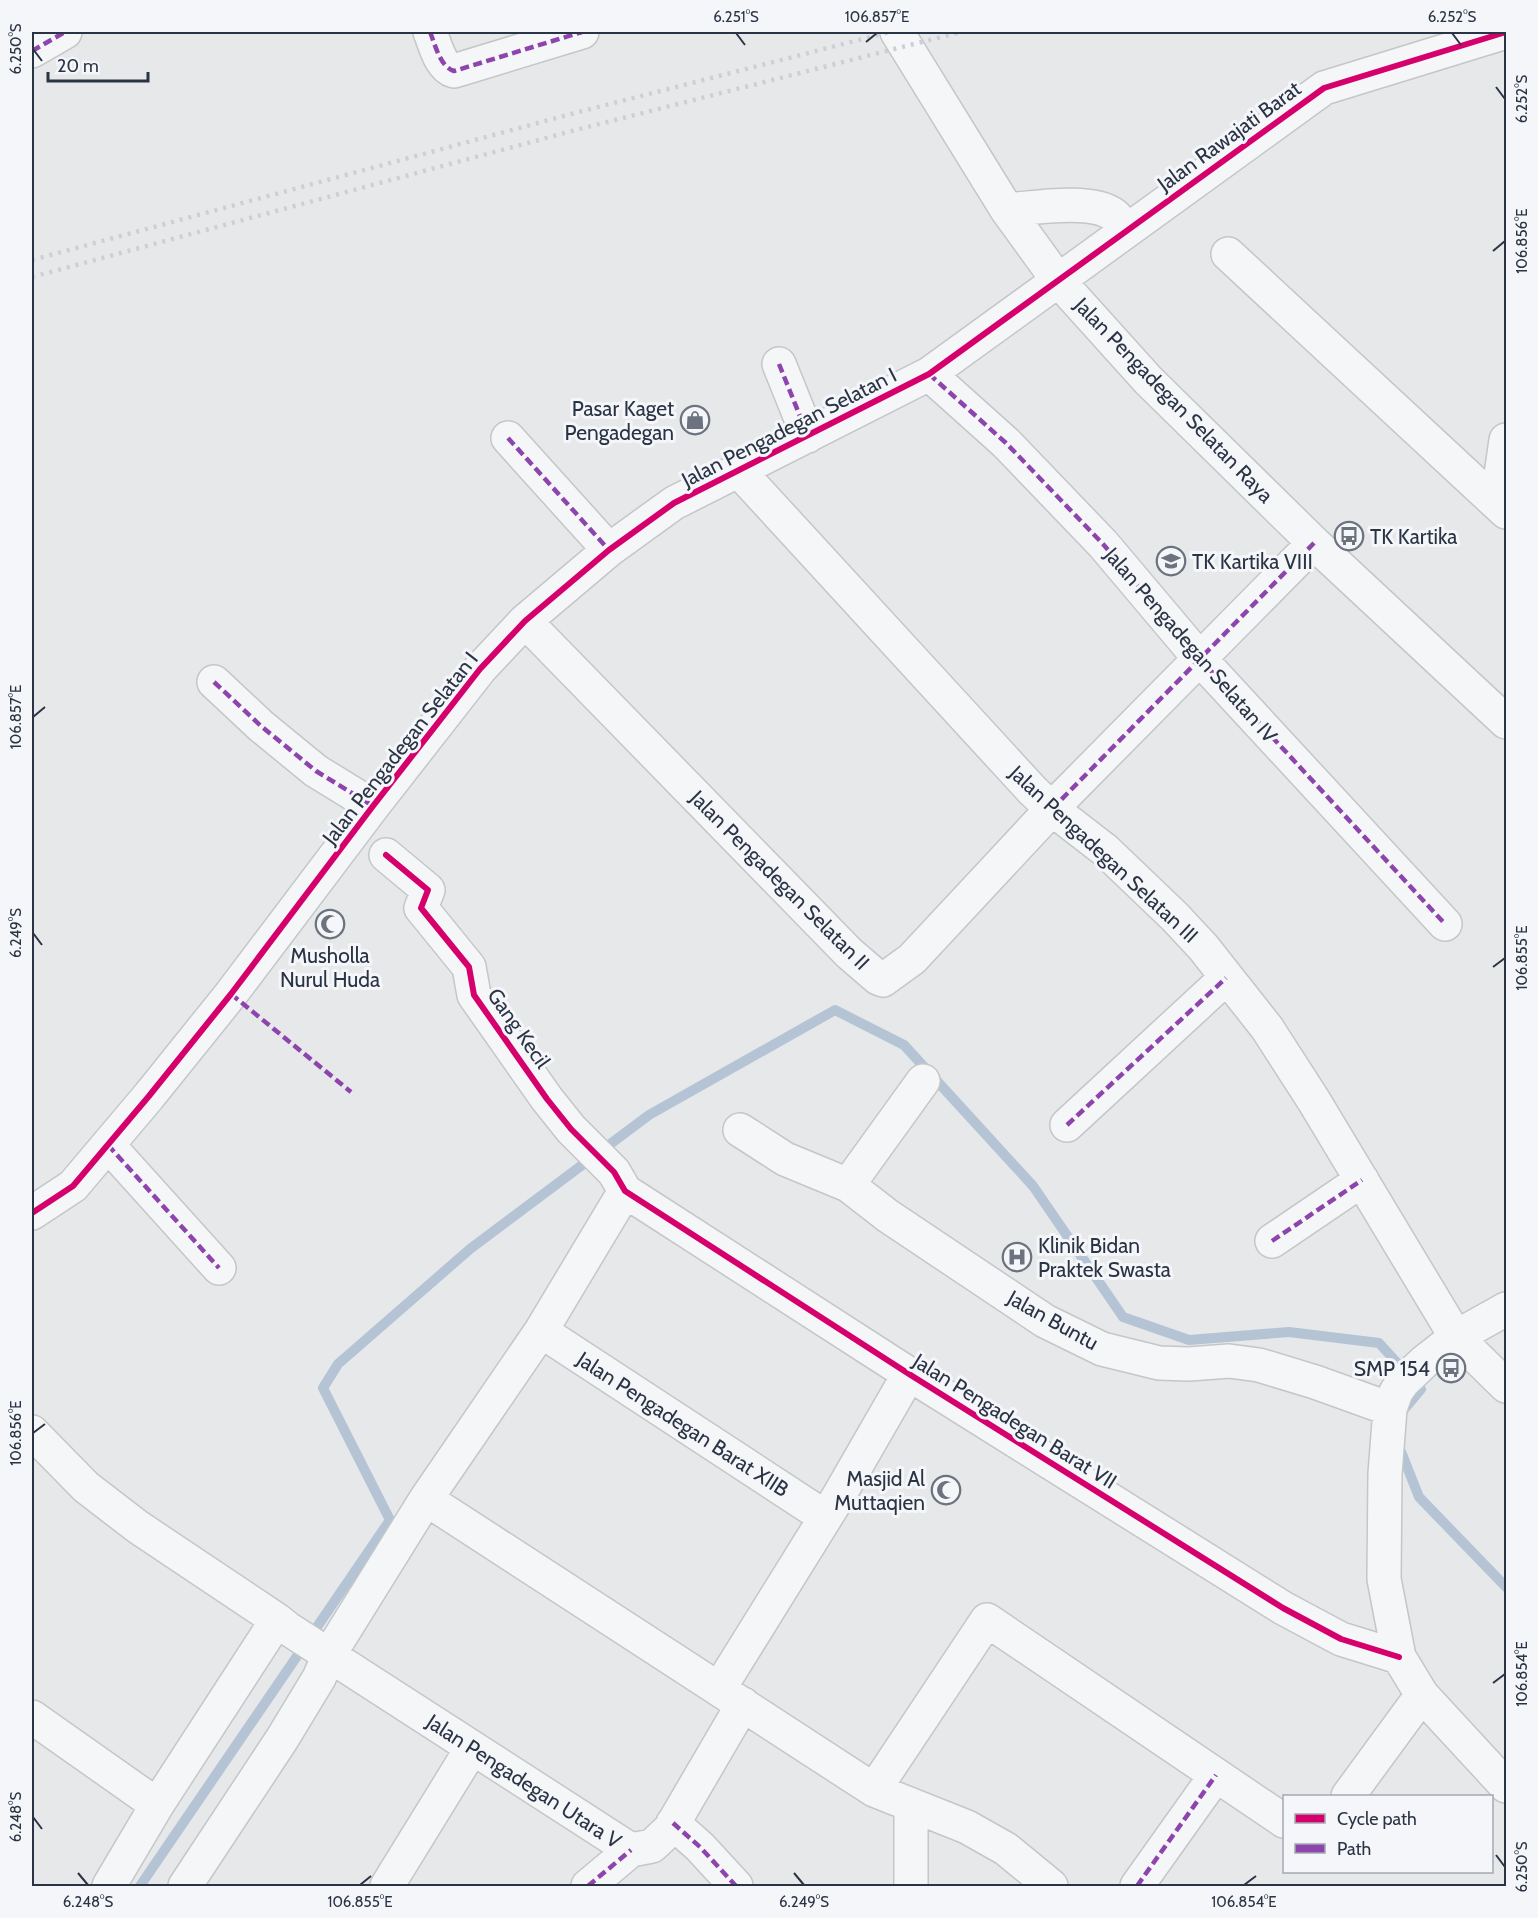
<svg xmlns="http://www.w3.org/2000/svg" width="1538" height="1918" font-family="Cabin,sans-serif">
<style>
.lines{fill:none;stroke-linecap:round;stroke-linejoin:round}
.stream{stroke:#b4c4d5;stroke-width:10}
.minor-casing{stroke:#c4c6c8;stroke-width:36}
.minor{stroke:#f5f6f7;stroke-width:33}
.rail{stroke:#cecfd2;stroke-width:4.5;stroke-dasharray:3 6;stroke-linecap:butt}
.quiet{stroke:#8e44ad;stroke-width:4.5;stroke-dasharray:9 4.5;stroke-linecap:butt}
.cycleway-casing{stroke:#f4f6f9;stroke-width:10}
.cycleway{stroke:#d6006c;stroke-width:6}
.ticks{fill:none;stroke:#2b3445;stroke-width:2}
.labels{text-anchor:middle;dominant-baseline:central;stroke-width:6;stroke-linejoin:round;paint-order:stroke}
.street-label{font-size:21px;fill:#2b3445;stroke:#f4f6f9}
.poi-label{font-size:21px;fill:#2b3445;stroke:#f4f6f9;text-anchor:end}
.neatline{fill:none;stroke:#2b3445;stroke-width:2}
.ticks-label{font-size:15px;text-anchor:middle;fill:#2b3445}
</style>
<rect width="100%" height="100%" fill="#e6e8ea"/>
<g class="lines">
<!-- stream -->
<path class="stream" d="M1400 1443V1449L1419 1497 1506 1587
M140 1886 390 1520 323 1388 338 1364 470 1249 649 1115 835 1010 904 1045 1033 1186 1123 1317 1189 1340 1289 1332 1379 1343 1421 1389 1401 1413"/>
<!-- minor casing -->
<g class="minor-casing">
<path id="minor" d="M430 32C435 44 440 67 454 71L582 32
M897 32 1007 210 1057 279 1148 380 1314 543 1506 722
M32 51 65 32
M1007 210C1033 208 1092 198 1114 215 1119 219 1122 225 1126 230
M1228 254 1506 512
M779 364 808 436
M929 374 1006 443 1103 544 1200 659 1445 924
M508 438 609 550
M739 471 1032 790 1052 809 1105 850 1175 917 1203 947 1267 1028 1314 1101 1456 1337 1506 1386
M1497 503 1506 440
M525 621 849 953 878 978 883 980 912 959 1064 796 1314 543
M214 682 261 726 316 771 373 806
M386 855 428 890 421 908 469 967 474 995 547 1099 571 1129 614 1172 625 1191 909 1374 1283 1608 1341 1639 1399 1657
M923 1081 848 1185 888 1216 1045 1321 1102 1349 1159 1363 1189 1364 1229 1361 1259 1365 1315 1382 1390 1409
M1067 1125 1226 978
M740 1130 785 1159 848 1185
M108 1145 219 1268
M32 1213 73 1186 149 1096 231 994 373 806 480 669 525 621 609 550 674 503 929 374 1324 88 1506 32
M1272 1241 1362 1180
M1506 1309 1456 1337 1424 1362 1403 1382 1396 1392 1390 1409 1385 1474 1384 1579 1399 1657 1422 1695 1506 1786
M541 1331 825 1517
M32 1432 86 1487 138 1527 277 1620 287 1628 631 1850 652 1846 670 1829 743 1704
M426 1499 874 1790 967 1827 1006 1849 1051 1886
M719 1689 837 1499 909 1374
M32 1717 157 1805
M874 1790 987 1620 1284 1821
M1348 1796 1422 1695
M673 1823 700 1847 736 1886
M109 1886 157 1805 277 1620
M185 1886 282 1739 319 1678 329 1655 426 1499 541 1331 625 1191
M387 1886 472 1748
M588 1886 631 1850
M911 1886V1806
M1137 1886 1216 1775"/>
</g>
<!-- minor -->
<use href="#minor" class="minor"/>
<!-- rail -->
<path class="rail" d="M32 260 571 114 890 32
M32 277 572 131 961 32"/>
<!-- quiet -->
<path class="quiet" d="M430 32C435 44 440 67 454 71L582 32
M32 51 65 32
M779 364 808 436
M929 374 1006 443 1103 544 1200 659 1445 924
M508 438 609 550
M214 682 261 726 316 771 373 806
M1052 809 1314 543
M231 994 351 1092
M1067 1125 1226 978
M108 1145 219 1268
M1272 1241 1362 1180
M673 1823 700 1847 736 1886
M588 1886 631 1850
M1137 1886 1216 1775"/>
<!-- cycleway casing -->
<g class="cycleway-casing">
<path id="cycleway" d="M386 855 428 890 421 908 469 967 474 995 547 1099 571 1129 614 1172 625 1191 909 1374 1283 1608 1341 1639 1399 1657
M32 1213 73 1186 149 1096 231 994 373 806 480 669 525 621 609 550 674 503 929 374 1324 88 1506 32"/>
</g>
<!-- cycleway -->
<use href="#cycleway" class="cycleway"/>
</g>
<!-- ticks -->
<path class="ticks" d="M736 33 745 45M1452 33 1461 45M866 42 877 33M33 49 42 61M1496 87 1505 99M1493 251 1505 241M33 717 45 707M33 933 42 945M1493 967 1505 958M33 1433 45 1424M1493 1683 1505 1674M33 1817 42 1829M1496 1855 1505 1867M78 1873 88 1885M794 1873 804 1885M360 1885 371 1876M1244 1885 1256 1876"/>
<!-- icons -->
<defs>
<g id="shop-ring" transform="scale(1.5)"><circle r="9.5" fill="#f4f6f9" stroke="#6c737f" stroke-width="1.5"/><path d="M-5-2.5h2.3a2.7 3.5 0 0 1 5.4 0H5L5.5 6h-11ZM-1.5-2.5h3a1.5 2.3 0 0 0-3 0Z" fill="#6c737f"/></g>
<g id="bus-ring" transform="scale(1.5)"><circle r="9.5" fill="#f4f6f9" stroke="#6c737f" stroke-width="1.5"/><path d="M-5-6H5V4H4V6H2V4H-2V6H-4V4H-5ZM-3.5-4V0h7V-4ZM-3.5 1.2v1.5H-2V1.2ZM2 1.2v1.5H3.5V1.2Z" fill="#6c737f"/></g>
<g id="school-ring" transform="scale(1.5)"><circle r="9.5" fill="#f4f6f9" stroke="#6c737f" stroke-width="1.5"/><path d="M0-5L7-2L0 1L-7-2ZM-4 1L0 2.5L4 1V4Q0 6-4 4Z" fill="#6c737f"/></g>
<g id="mosque-ring" transform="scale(1.5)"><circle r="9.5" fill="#f4f6f9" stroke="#6c737f" stroke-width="1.5"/><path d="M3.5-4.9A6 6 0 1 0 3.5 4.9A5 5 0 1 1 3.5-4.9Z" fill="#6c737f"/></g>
<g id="hospital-ring" transform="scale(1.5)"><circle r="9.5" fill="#f4f6f9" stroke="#6c737f" stroke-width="1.5"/><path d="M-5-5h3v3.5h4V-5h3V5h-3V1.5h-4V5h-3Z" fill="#6c737f"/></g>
</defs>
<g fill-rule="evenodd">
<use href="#shop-ring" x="695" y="420"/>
<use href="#bus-ring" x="1349" y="536"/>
<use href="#school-ring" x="1171" y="561"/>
<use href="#mosque-ring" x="330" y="924"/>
<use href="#hospital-ring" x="1017" y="1257"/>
<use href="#bus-ring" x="1451" y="1368"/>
<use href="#mosque-ring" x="946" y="1490"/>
</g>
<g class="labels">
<!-- street labels -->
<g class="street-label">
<text transform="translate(1229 136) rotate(-36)">Jalan Rawajati Barat</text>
<text transform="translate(1174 400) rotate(46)">Jalan Pengadegan Selatan Raya</text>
<text transform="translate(789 427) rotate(-27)">Jalan Pengadegan Selatan I</text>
<text transform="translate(1191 645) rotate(49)">Jalan Pengadegan Selatan IV</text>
<text transform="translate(400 748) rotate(-52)">Jalan Pengadegan Selatan I</text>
<text transform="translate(1104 854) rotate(43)">Jalan Pengadegan Selatan III</text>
<text transform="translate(780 880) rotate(45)">Jalan Pengadegan Selatan II</text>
<text transform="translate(519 1028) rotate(55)">Gang Kecil</text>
<text transform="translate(1053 1320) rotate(29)">Jalan Buntu</text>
<text transform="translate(1015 1421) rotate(32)">Jalan Pengadegan Barat VII</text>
<text transform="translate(683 1424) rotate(33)">Jalan Pengadegan Barat XIIB</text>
<text transform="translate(524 1781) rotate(33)">Jalan Pengadegan Utara V</text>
</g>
<!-- poi labels -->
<g class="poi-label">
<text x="674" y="408">Pasar Kaget<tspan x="674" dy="24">Pengadegan</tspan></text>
<text x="1370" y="536" text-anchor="start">TK Kartika</text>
<text x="1192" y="561" text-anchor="start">TK Kartika VIII</text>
<text x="330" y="955" text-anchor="middle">Musholla<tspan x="330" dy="24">Nurul Huda</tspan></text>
<text x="1038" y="1245" text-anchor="start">Klinik Bidan<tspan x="1038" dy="24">Praktek Swasta</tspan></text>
<text x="1430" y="1368">SMP 154</text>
<text x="925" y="1478">Masjid Al<tspan x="925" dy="24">Muttaqien</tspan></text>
</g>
</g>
<!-- border -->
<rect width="1538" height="1918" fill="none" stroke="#f4f6f9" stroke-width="66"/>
<!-- legend -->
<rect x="1283" y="1795" width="210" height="78" fill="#f4f6f9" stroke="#a4a8b1" stroke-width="1.5"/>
<rect x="1295" y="1814" width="30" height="9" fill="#d6006c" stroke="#a4a8b1" stroke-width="1.5"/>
<text x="1337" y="1825" font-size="18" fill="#2b3445">Cycle path</text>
<rect x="1295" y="1844" width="30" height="9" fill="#8e44ad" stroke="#a4a8b1" stroke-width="1.5"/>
<text x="1337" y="1855" font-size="18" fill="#2b3445">Path</text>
<!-- scale -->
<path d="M48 72v9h100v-9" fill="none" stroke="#2b3445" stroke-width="3"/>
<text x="57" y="72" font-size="18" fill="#2b3445" stroke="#f4f6f9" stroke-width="4.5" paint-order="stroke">20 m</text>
<rect x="33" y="33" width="1472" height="1852" class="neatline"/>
<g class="ticks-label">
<text x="736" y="22">6.251°S</text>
<text x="877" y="22">106.857°E</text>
<text x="1452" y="22">6.252°S</text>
<text transform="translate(16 49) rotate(-90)" y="5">6.250°S</text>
<text transform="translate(1522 99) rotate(-90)" y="5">6.252°S</text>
<text transform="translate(1522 241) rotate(-90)" y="5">106.856°E</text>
<text transform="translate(16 717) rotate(-90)" y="5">106.857°E</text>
<text transform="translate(16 933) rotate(-90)" y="5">6.249°S</text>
<text transform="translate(1522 958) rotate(-90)" y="5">106.855°E</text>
<text transform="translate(16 1433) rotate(-90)" y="5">106.856°E</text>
<text transform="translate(1522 1674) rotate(-90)" y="5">106.854°E</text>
<text transform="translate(16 1817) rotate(-90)" y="5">6.248°S</text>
<text transform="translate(1522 1867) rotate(-90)" y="5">6.250°S</text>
<text x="88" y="1907">6.248°S</text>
<text x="360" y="1907">106.855°E</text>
<text x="804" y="1907">6.249°S</text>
<text x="1244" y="1907">106.854°E</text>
</g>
</svg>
